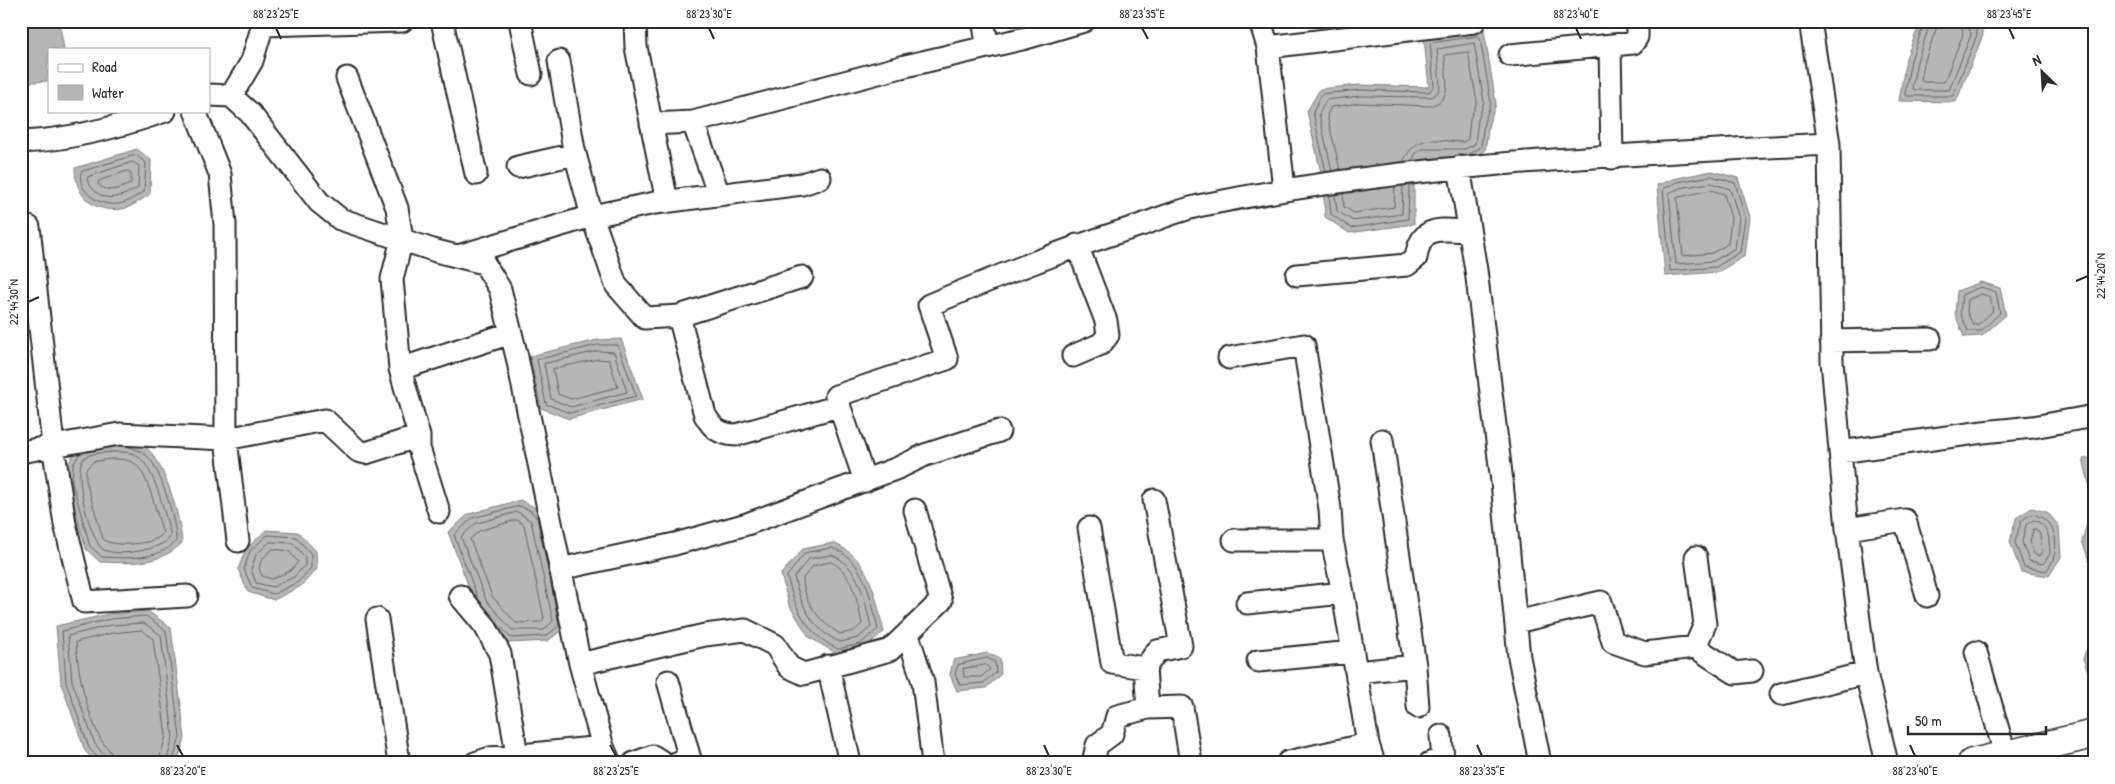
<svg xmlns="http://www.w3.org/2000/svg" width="2115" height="784" font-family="'Patrick Hand',sans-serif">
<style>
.water{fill:#b6b6b6;stroke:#7e7e7e}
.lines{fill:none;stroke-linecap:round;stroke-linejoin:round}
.shore{stroke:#636363;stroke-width:1}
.street-casing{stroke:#2b2b2b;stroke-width:25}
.secondary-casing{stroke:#2b2b2b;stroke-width:31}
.street{stroke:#fff;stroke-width:21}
.secondary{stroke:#fff;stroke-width:28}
.ticks{fill:none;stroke:#2b2b2b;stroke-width:2}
.neatline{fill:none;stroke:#2b2b2b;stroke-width:2}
.ticks-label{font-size:12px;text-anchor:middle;fill:#2b2b2b}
</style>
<rect width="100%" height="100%" fill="#fff"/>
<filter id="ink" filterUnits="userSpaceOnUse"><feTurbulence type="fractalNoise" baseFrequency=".02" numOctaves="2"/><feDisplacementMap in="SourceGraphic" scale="10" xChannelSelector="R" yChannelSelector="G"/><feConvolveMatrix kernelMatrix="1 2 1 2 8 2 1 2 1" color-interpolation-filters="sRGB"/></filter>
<g filter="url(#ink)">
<!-- water -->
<path class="water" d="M21 21H59L64 49H49L47 81 21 83Z
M1921 21H1979L1983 35 1956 102 1899 101 1906 58Z
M1484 30 1496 104 1489 123 1485 151 1468 161 1425 160 1414 183V224L1349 233 1325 217 1323 182 1307 111 1320 89 1359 85 1429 87 1424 39Z
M137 149 151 160 150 194C142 199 131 208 122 209 93 213 75 196 75 168Z
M1712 171 1738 178 1750 217 1745 256 1718 272 1665 276 1657 185 1677 178Z
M1981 282 2000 288 2006 315 1982 336 1964 337 1955 314 1957 291Z
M621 339 643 399 569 419 541 408 530 356 597 340Z
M109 440C119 442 135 441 144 446 164 459 181 519 182 543 158 566 131 563 100 562L86 549 67 483 68 464 76 450Z
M2094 457V504L2083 459Z
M520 500 534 507 542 515 565 627 548 641 508 643 476 606 448 532 469 514Z
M2032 508 2047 512 2059 526 2061 557 2049 576 2021 572 2010 542 2016 518Z
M2089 517H2094V575L2082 541Z
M266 530 298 532 316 551 317 569 301 586 274 600 248 592 238 569 246 549Z
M833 543C871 558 875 596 884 632L863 649 837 654 809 637 789 605 781 574 803 549Z
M148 611 171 628 185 738 177 763H96L85 751 61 683 56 626 109 614Z
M2094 627V687L2083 659Z
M988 653 1000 659 1001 674 986 688 957 691 950 675 953 660Z"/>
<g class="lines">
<!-- shore -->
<path class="shore" d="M1925 21 1911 60 1905 93 1907 96H1953L1977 35 1974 21
M1931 21 1917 61 1912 87 1914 90H1949L1971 35 1968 21
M1939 21 1924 63 1921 80 1923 82H1944L1963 34 1961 21
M136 155 146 163 144 192C137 195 130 201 123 203 104 209 76 194 81 172Z
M133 162 139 166 138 188C116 200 100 204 87 180L88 177Z
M1340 170 1327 115 1331 107 1360 103 1428 106C1456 102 1444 74 1445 55L1468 52 1477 102 1470 119 1468 139 1463 142C1435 141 1417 132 1403 162
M128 171 131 173V183C121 189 107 194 98 184L99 181Z
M1332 171 1319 114 1326 100 1360 96 1432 97 1438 92 1440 86 1437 49 1474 43 1484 102 1478 120 1475 144 1465 149H1422L1416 153 1412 161
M1326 172 1313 112 1322 94 1359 90 1429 92 1434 86 1430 43 1478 36 1480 38 1491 103 1484 122 1481 147 1468 155
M1712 176 1735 183 1745 217 1740 252 1716 267 1670 271 1663 189 1678 182Z
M1711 183 1730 189 1739 218 1735 248 1714 261 1676 264 1669 193 1680 188Z
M1711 190 1724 194 1731 218 1728 244 1712 253 1683 256 1677 198Z
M1343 194 1344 207 1354 213 1394 207 1395 187
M1335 195 1337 211 1353 221 1402 214 1403 186
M1329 196 1331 214 1351 228 1408 219 1409 185
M1981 287 1996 292 2000 313 1981 331H1968L1960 313 1962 295Z
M1982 294 1990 297 1993 311 1979 324 1973 325 1967 312 1968 300Z
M598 345H618L636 396 570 413 546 404 537 360Z
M598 351 614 352 627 392 571 407 551 399 544 364Z
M599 359 609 360 618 387 571 399 558 394 553 369Z
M110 452C118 452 130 451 137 456 155 467 164 513 170 532V538C159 550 120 557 104 550 92 545 71 470 84 458 90 453 102 453 110 452Z
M80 453 73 465 72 482 90 546 102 557C128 558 158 561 176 541 177 523 161 473 150 459 143 451 136 449 126 446
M110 459C118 459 127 459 134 463 148 472 157 516 163 533 157 545 112 548 103 539L86 481V469L93 462Z
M518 512 531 521 553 621 544 630H512L486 600 461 537 475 524Z
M2032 514C2059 519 2062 553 2046 571L2024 567 2015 542 2021 521Z
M517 520 524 525 544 618 541 622 516 623 492 596 470 539 479 531Z
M2034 520C2050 525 2049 540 2050 554L2043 564 2029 561 2022 542 2026 525Z
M2036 529 2040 534 2042 552 2039 556 2034 554 2030 541 2033 530Z
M268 535 296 537 311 554V568L298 582 274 594 252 588 244 569 250 551Z
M270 542 293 543 305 557V565L294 577 273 587 256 583 251 569 256 555Z
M832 548C865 559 871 599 878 629L860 644 838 649C806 634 795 608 787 576L805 553Z
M273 549 289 551 298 562 290 571 272 579 262 576 259 568 262 559Z
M832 555C860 566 865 601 871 627L858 638 840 642C812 630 801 605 794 577L809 559Z
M831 562C852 570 858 604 862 624L854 631 840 634C820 622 803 602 803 578L813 566Z
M479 601 454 535 472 518 520 506 531 511 537 518 548 571
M496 622 511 638 546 636 559 626 549 572
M987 658 995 662 996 672 983 683 960 685 955 674 958 665Z
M986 665 990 669 981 677H964L963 669Z
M99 763 98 758 89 748 66 682 62 631 110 619 146 616 166 631 180 737 172 763
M106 763 104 755 95 744 72 681 68 636 111 625 144 623 161 635 173 737 166 763
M113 763C113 751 106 748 101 740 86 710 78 675 76 642L112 633 142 630 153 639 166 736 158 763"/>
<!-- street casing -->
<g class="street-casing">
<path id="street" d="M442 21 476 174
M520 21 531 74
M635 21 636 47 667 202
M983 21 988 47
M1260 21 1268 47
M1810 21 1829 144 1832 361 1847 529 1866 673 1887 763
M264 25 402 21
M1610 46 1612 158
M1510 55 1633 43 1637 37V21
M559 61 574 150 592 216 655 203 802 184 820 178
M347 78 397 208 402 239 392 279 400 369 419 436V448L439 512
M209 95 231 96 250 113 319 202 340 219 436 251 484 263 500 289 517 357 580 664 603 747 610 763
M231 96 252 61 264 21
M195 111 220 174 225 224 226 439 238 541
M651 124 693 122
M21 142C70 140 119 127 165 111
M518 167 575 154
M1459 167 1476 270 1502 482 1519 657 1540 763
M1284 189 1268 47 1474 22
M719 195 693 122 901 67 1026 38 1084 21
M29 227 53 445 65 524 84 602 187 596
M458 256 592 216 616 285 645 318 679 316 802 277
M1297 275 1407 265 1416 258C1421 224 1440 230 1468 231
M679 316 705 415C713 429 719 434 736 435L839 406
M1831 341 1930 339
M1073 356 1101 344 1108 335 1106 321 1077 245
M1229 358 1304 345 1330 509 1332 540 1343 593 1368 744 1374 763
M400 369 511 333
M1382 440 1415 666 1418 707
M21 452 119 434 226 439 325 420 358 451 366 453 419 436
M1840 452 1983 432 2033 427 2094 416
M865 481 836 396 947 359 929 305C999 276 1069 247 1141 225 1161 218 1182 209 1203 205 1409 163 1619 155 1829 144
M1089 528 1112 663 1145 668 1148 708 1182 707 1191 763
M1847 529 1905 520 1927 596
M1234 540H1332
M560 569 675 544 747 524 898 468 925 455 999 431
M460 596 485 626 500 654 517 755
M1247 603 1343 593
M377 619 399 763
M1516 622 1601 602 1613 642 1645 653 1695 647 1735 673 1752 671
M908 635 923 682 933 763
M1695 647 1705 624 1696 557
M1976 652 2005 754
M1258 661 1352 652
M580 664 705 635 745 630 775 645 789 667 804 674 890 650 941 601 915 510
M828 666 850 763
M1145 668 1157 651 1181 646 1154 500
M1356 672 1415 666
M668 681 690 759 676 763
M1781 694 1866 673
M1288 762 1368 744
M475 763 490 758 603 747
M634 763 653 756 664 763
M1093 763 1097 745 1112 734 1117 716 1148 708
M1430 763 1443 759 1441 736"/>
</g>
<!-- secondary casing -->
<g class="secondary-casing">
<path id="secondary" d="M1972 763 2094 734"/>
</g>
<!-- street -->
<use href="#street" class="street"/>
<!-- secondary -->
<use href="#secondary" class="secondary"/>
</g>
</g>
<!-- ticks -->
<path class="ticks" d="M276 28 281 39M709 28 714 39M1142 28 1148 39M1576 28 1581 39M2009 28 2014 39M2076 281 2088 276M28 302 39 297M177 745 183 756M610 745 616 756M1044 745 1049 756M1477 745 1482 756M1910 745 1915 756"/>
<!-- margin -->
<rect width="2115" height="784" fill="none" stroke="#fff" stroke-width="55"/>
<!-- legend -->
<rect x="48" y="48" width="162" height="65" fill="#ffffff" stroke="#aaaaaa"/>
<rect x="58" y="64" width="25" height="8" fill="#ffffff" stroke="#aaaaaa"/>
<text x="92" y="72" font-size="15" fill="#2b2b2b">Road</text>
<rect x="58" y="85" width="25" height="15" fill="#b6b6b6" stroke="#aaaaaa"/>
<text x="92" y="98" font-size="15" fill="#2b2b2b">Water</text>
<!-- north arrow -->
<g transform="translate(2042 72) rotate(335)" stroke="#ffffff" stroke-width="4" paint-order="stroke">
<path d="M0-4L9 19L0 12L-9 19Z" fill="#2b2b2b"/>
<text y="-8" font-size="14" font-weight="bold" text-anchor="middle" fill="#2b2b2b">N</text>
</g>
<!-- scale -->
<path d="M1908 726v8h138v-8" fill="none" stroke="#2b2b2b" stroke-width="2.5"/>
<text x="1915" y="726" font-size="15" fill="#2b2b2b" stroke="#ffffff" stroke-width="4" paint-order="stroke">50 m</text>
<rect x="28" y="28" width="2060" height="728" class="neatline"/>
<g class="ticks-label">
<text x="276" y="18">88°23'25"E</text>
<text x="709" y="18">88°23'30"E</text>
<text x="1142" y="18">88°23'35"E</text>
<text x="1576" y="18">88°23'40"E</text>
<text x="2009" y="18">88°23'45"E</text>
<text transform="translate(2101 276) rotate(-90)" y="4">22°44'20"N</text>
<text transform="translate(14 302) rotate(-90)" y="4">22°44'30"N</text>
<text x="183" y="775">88°23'20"E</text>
<text x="616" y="775">88°23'25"E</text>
<text x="1049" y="775">88°23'30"E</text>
<text x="1482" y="775">88°23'35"E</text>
<text x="1915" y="775">88°23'40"E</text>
</g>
</svg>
